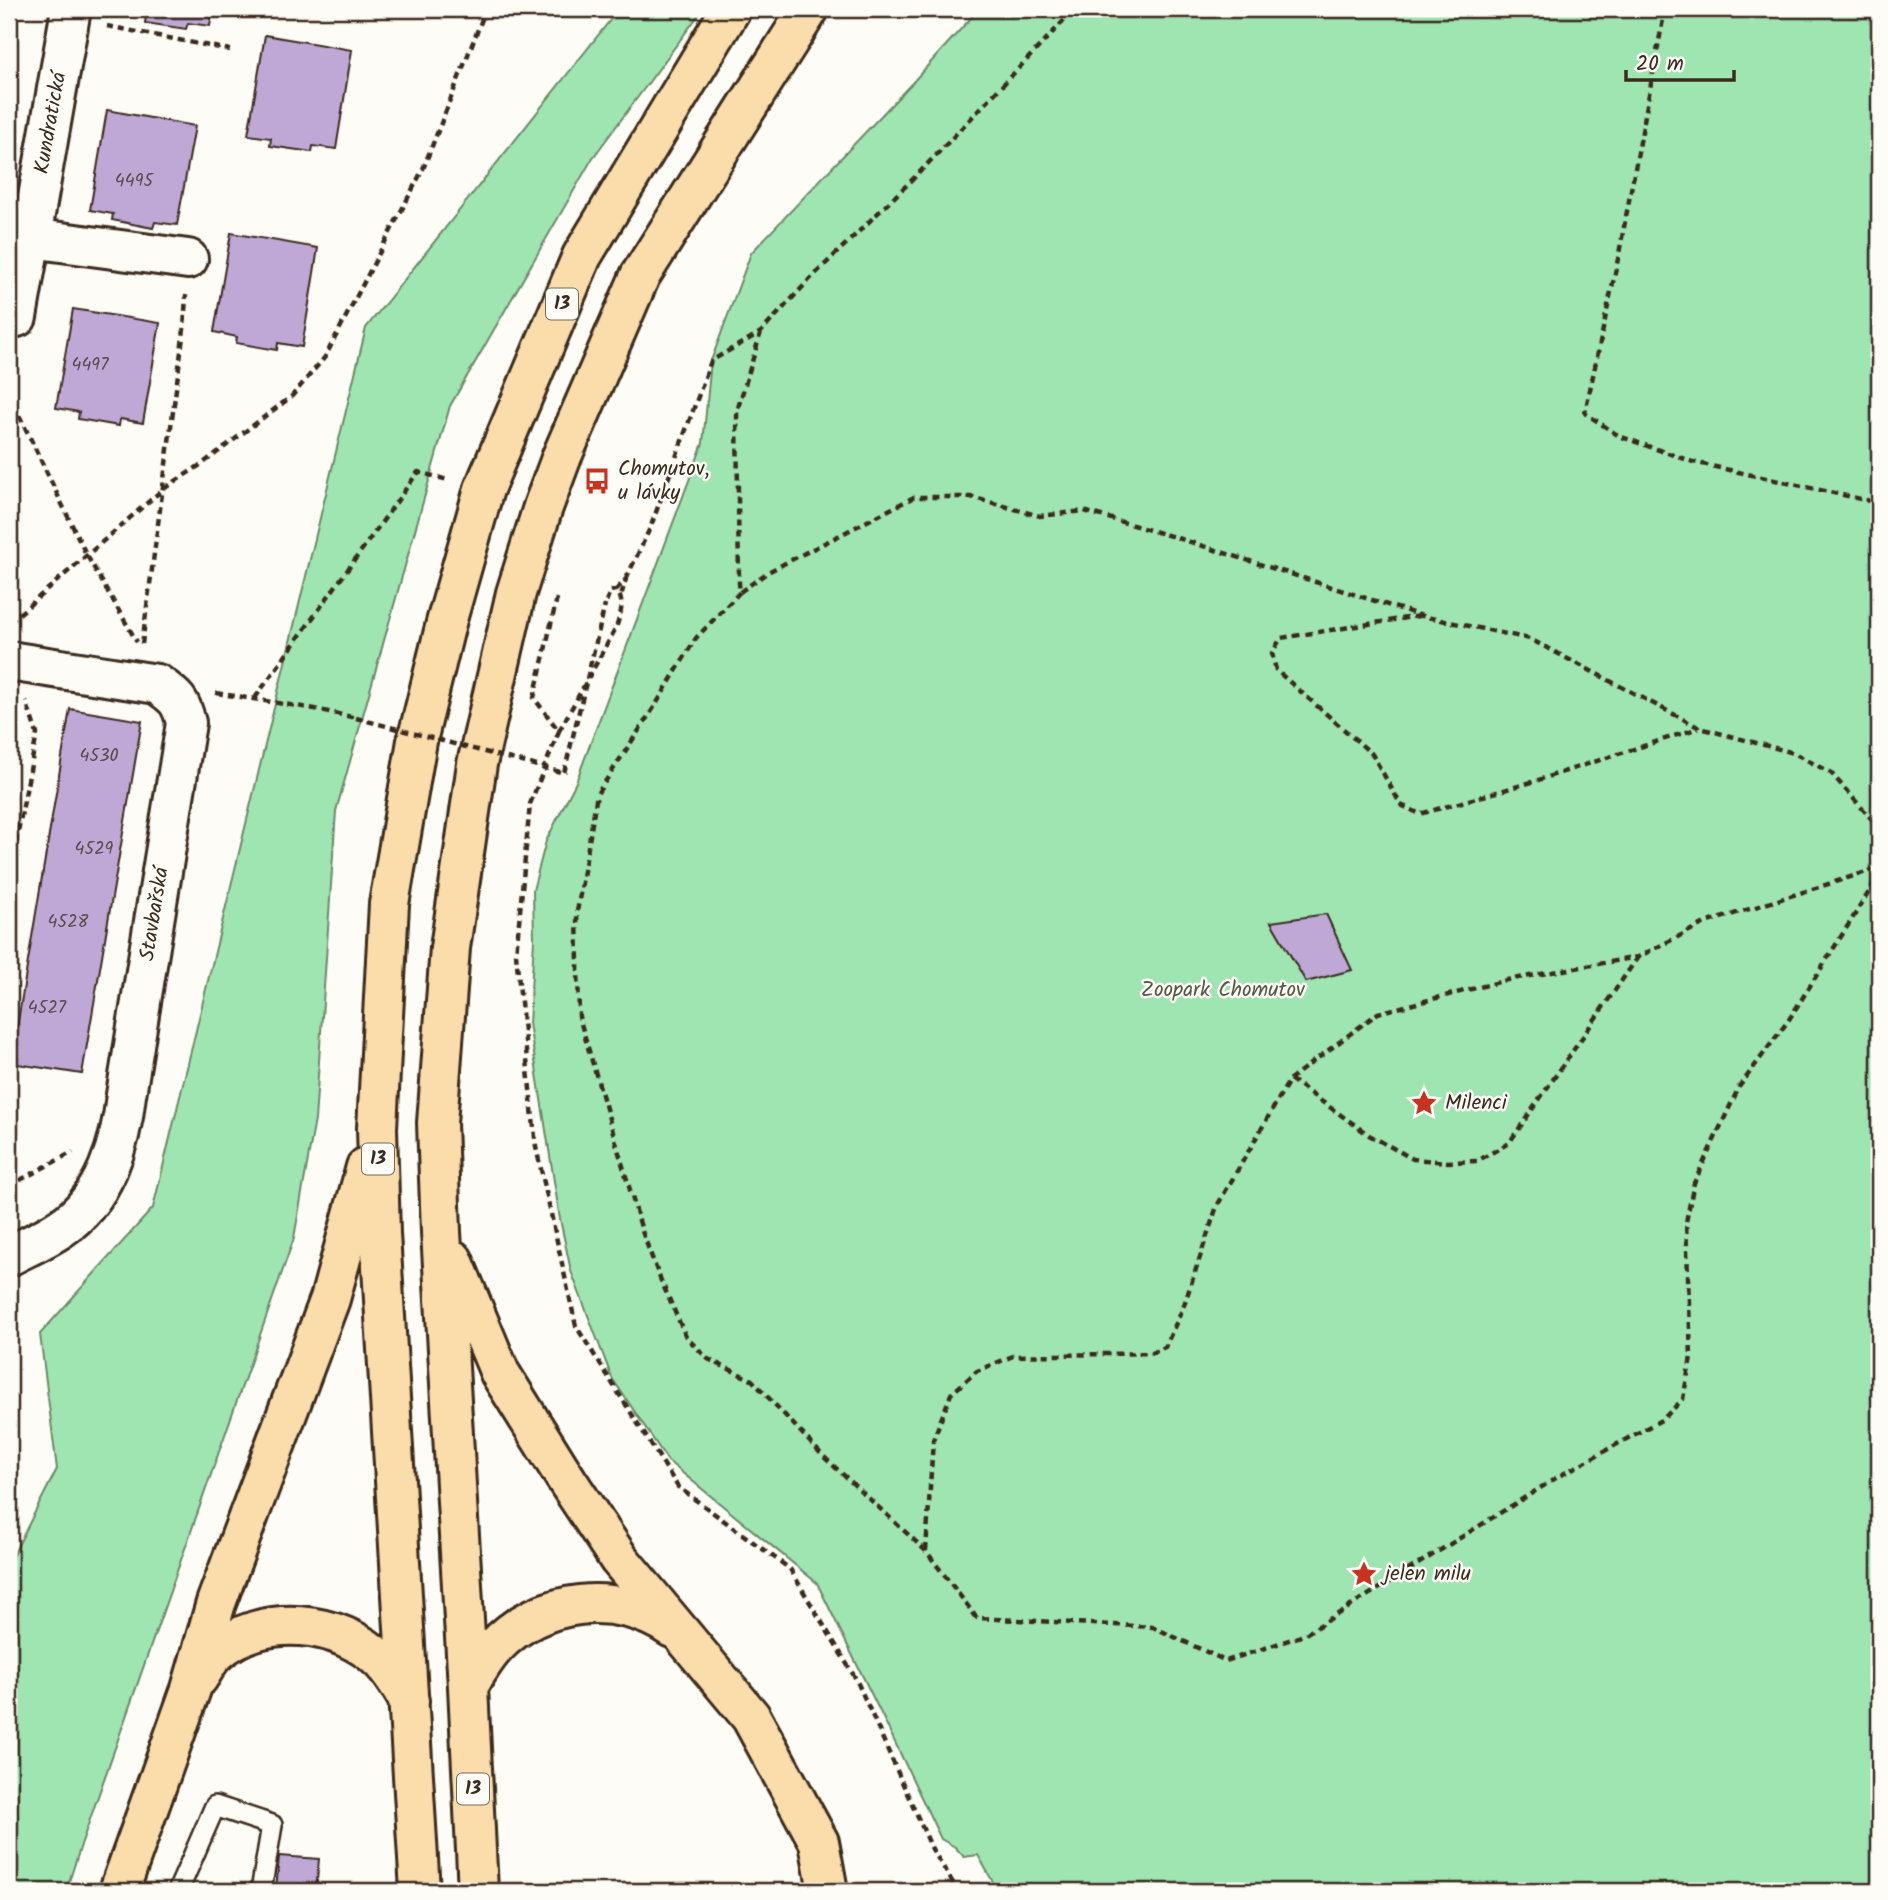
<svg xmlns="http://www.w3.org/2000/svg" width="1888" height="1900" font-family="Kalam,sans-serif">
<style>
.green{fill:#9fe5b2;stroke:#6d8868;stroke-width:2}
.building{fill:#bfa8d6;stroke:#3b2a1e;stroke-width:2}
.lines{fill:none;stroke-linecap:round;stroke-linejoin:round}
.lane-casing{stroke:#3b2a1e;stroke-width:24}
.street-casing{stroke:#3b2a1e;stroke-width:44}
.highway-casing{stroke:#3b2a1e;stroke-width:44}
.path{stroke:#3b2a1e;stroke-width:4.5;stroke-dasharray:7 5;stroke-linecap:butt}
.lane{stroke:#fdfcf7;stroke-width:19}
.street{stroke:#fdfcf7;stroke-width:38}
.highway{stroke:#fbddab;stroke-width:38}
.path-bridge{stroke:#3b2a1e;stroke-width:4.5;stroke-dasharray:7 5;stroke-linecap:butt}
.labels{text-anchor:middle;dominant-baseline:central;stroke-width:5;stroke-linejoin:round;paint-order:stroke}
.number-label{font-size:18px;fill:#5c4a4c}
.shield{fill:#fdfcf7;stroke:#75695f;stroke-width:2}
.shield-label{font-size:19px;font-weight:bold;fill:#3b2a1e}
.street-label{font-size:21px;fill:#3b2a1e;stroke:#fdfcf7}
.poi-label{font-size:21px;fill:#3b2a1e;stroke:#fdfcf7;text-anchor:start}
.park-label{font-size:21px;fill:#545943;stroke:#fdfcf7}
</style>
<rect width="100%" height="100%" fill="#fdfcf7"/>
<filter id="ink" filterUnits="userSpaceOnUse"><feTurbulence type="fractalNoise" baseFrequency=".0143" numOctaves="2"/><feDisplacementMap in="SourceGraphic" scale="14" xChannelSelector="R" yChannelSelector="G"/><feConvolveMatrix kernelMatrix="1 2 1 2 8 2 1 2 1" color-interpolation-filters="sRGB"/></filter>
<g filter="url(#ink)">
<!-- green -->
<path class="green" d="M619 9H703L592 159 450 406 336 811 315 1120 294 1238 82 1842 66 1891H9V1563L57 1469 40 1334 153 1208 366 328Z
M979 9H1879V1891H998L978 1855 964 1857 955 1847 941 1839 892 1736 817 1583 668 1461 612 1378 571 1271 560 1219 529 1023 534 940 533 890 546 841 576 782 703 443 711 361 751 253 912 83Z"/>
<!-- building -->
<path class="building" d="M124 9H213L210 26 188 23 186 29 145 23 146 16 123 12Z
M265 35 352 50 336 149 313 146 312 152 270 146 271 138 248 135Z
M107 110 195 126 177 225 155 222 153 228 112 220 113 214 90 210Z
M231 233 318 248 302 347 278 343 277 350 236 343 237 337 214 332Z
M73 309 160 323 143 423 120 419 119 426 78 419 79 412 56 408Z
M70 709 142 721 82 1074 11 1063Z
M1326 914 1352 970 1306 982 1271 922Z
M9 1123 15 1140 9 1142Z
M279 1856 319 1859 316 1891H276Z"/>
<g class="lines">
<!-- lane casing -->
<g class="lane-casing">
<path id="lane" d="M178 1891 215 1806 272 1825 261 1891"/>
</g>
<!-- street casing -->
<g class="street-casing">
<path id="street" d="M31 238 188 259
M17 317 71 9
M9 661 157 684C176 697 181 701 186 723L126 1095C121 1143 104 1200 61 1228 45 1239 26 1247 9 1256"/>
</g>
<!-- highway casing -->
<g class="highway-casing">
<path id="highway" d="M453 1260 500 1373 568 1482 619 1559 751 1717 819 1842 828 1891
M198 1678C204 1670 209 1658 217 1652 261 1612 341 1620 381 1661 393 1673 401 1687 409 1701
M468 1687C476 1673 484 1659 495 1647 540 1598 618 1590 672 1628
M119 1891 191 1689 216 1603 330 1299 366 1167
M420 1891 380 1234 377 1128 389 904 417 741 446 623 484 489 582 256 731 9
M478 1891 468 1687 441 1232 437 1123 450 948 477 764 516 593 543 507 562 456 640 276 809 9"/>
</g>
<!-- path -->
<path class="path" d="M1665 9 1618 259 1585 413 1619 436 1693 462 1879 503
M107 26 230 50
M761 332 737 411 739 584 740 592 696 638 655 706 597 794 577 912 579 1017 643 1234 659 1276 686 1337 708 1359 752 1380 824 1457 926 1551 977 1618 1153 1627 1226 1661 1304 1635 1561 1475 1663 1419 1683 1399 1691 1357 1686 1222 1694 1183 1739 1087 1788 1021 1879 876
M9 394 86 554 137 642
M626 579 651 526 711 361 761 332 810 279 916 176 1075 9
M616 590 626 579 621 596
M740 592 768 572 914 497H971L1040 516 1084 511 1181 539 1422 616 1530 639 1700 728 1794 753 1831 773 1876 824 1879 838
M557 598 534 698 559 731 530 804 516 954 536 1147 576 1326 678 1487 790 1569 856 1679 932 1849 958 1891
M1419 616 1281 638 1272 653 1276 670 1372 754 1401 805 1420 814 1532 782 1699 728
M10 622 162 490 202 464 292 396 325 357 423 169 486 9
M142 644 184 329 186 295
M216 693 315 709 356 718
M255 698 418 472 448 480
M559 731 616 628C620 615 626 602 616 590L610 591 605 605
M9 878 37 734 26 701
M1290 1079 1369 1135 1413 1159 1448 1162 1477 1161 1509 1143 1638 957
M9 1186 73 1152
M926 1551 933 1440 951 1394 977 1371 1013 1356 1152 1353 1165 1347 1183 1308 1217 1206 1290 1079 1378 1013 1507 980 1638 957 1705 923 1879 868"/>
<!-- lane -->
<use href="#lane" class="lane"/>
<!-- street -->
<use href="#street" class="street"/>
<!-- highway -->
<use href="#highway" class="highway"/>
<!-- path-bridge -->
<path class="path-bridge" d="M356 718 564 773 605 605"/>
</g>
</g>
<!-- icons -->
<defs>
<g id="bus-bare" transform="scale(2.1)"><path d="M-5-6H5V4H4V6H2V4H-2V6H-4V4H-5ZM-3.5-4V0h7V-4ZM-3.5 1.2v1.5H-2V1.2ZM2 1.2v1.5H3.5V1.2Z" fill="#c8321e" stroke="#fdfcf7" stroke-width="2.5" paint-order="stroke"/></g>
<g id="sight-bare" transform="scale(2.1)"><path d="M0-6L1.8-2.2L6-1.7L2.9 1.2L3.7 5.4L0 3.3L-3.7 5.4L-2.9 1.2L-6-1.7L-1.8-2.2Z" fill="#c8321e" stroke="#fdfcf7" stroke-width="2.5" paint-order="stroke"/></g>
</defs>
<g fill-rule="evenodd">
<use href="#bus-bare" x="597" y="481"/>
<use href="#sight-bare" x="1424" y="1103"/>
<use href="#sight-bare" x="1364" y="1574"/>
</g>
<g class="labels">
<!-- number labels -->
<g class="number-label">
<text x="134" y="181">4495</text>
<text x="90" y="365">4497</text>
<text x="99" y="756">4530</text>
<text x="94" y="849">4529</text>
<text x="68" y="922">4528</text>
<text x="47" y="1008">4527</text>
</g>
<!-- shield labels -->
<g class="shield">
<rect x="546" y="288.5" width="32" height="31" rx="5"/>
<rect x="362" y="1143.5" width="32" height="31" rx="5"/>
<rect x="457" y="1773.5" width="32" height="31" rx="5"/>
</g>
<g class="shield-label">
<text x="562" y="304">13</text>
<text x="378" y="1159">13</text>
<text x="473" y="1789">13</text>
</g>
<!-- street labels -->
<g class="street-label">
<text transform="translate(51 123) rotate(-80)">Kundratická</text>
<text transform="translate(155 914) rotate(-81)">Stavbařská</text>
</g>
<!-- poi labels -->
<g class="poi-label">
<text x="618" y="469">Chomutov,<tspan x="618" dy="24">u lávky</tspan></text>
<text x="1445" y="1103">Milenci</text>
<text x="1385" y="1574">jelen milu</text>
</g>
<!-- park labels -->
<g class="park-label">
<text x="1223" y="990">Zoopark Chomutov</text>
</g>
</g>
<!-- margin -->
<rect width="1888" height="1900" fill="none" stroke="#fdfcf7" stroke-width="35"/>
<rect x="18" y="18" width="1853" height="1865" fill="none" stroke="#3b2a1e" stroke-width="2.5" filter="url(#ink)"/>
<!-- scale -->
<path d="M1626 70v10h108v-10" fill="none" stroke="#3b2a1e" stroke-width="3.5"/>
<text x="1636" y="70" font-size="21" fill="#3b2a1e" stroke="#fdfcf7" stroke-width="5" paint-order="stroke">20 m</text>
</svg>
